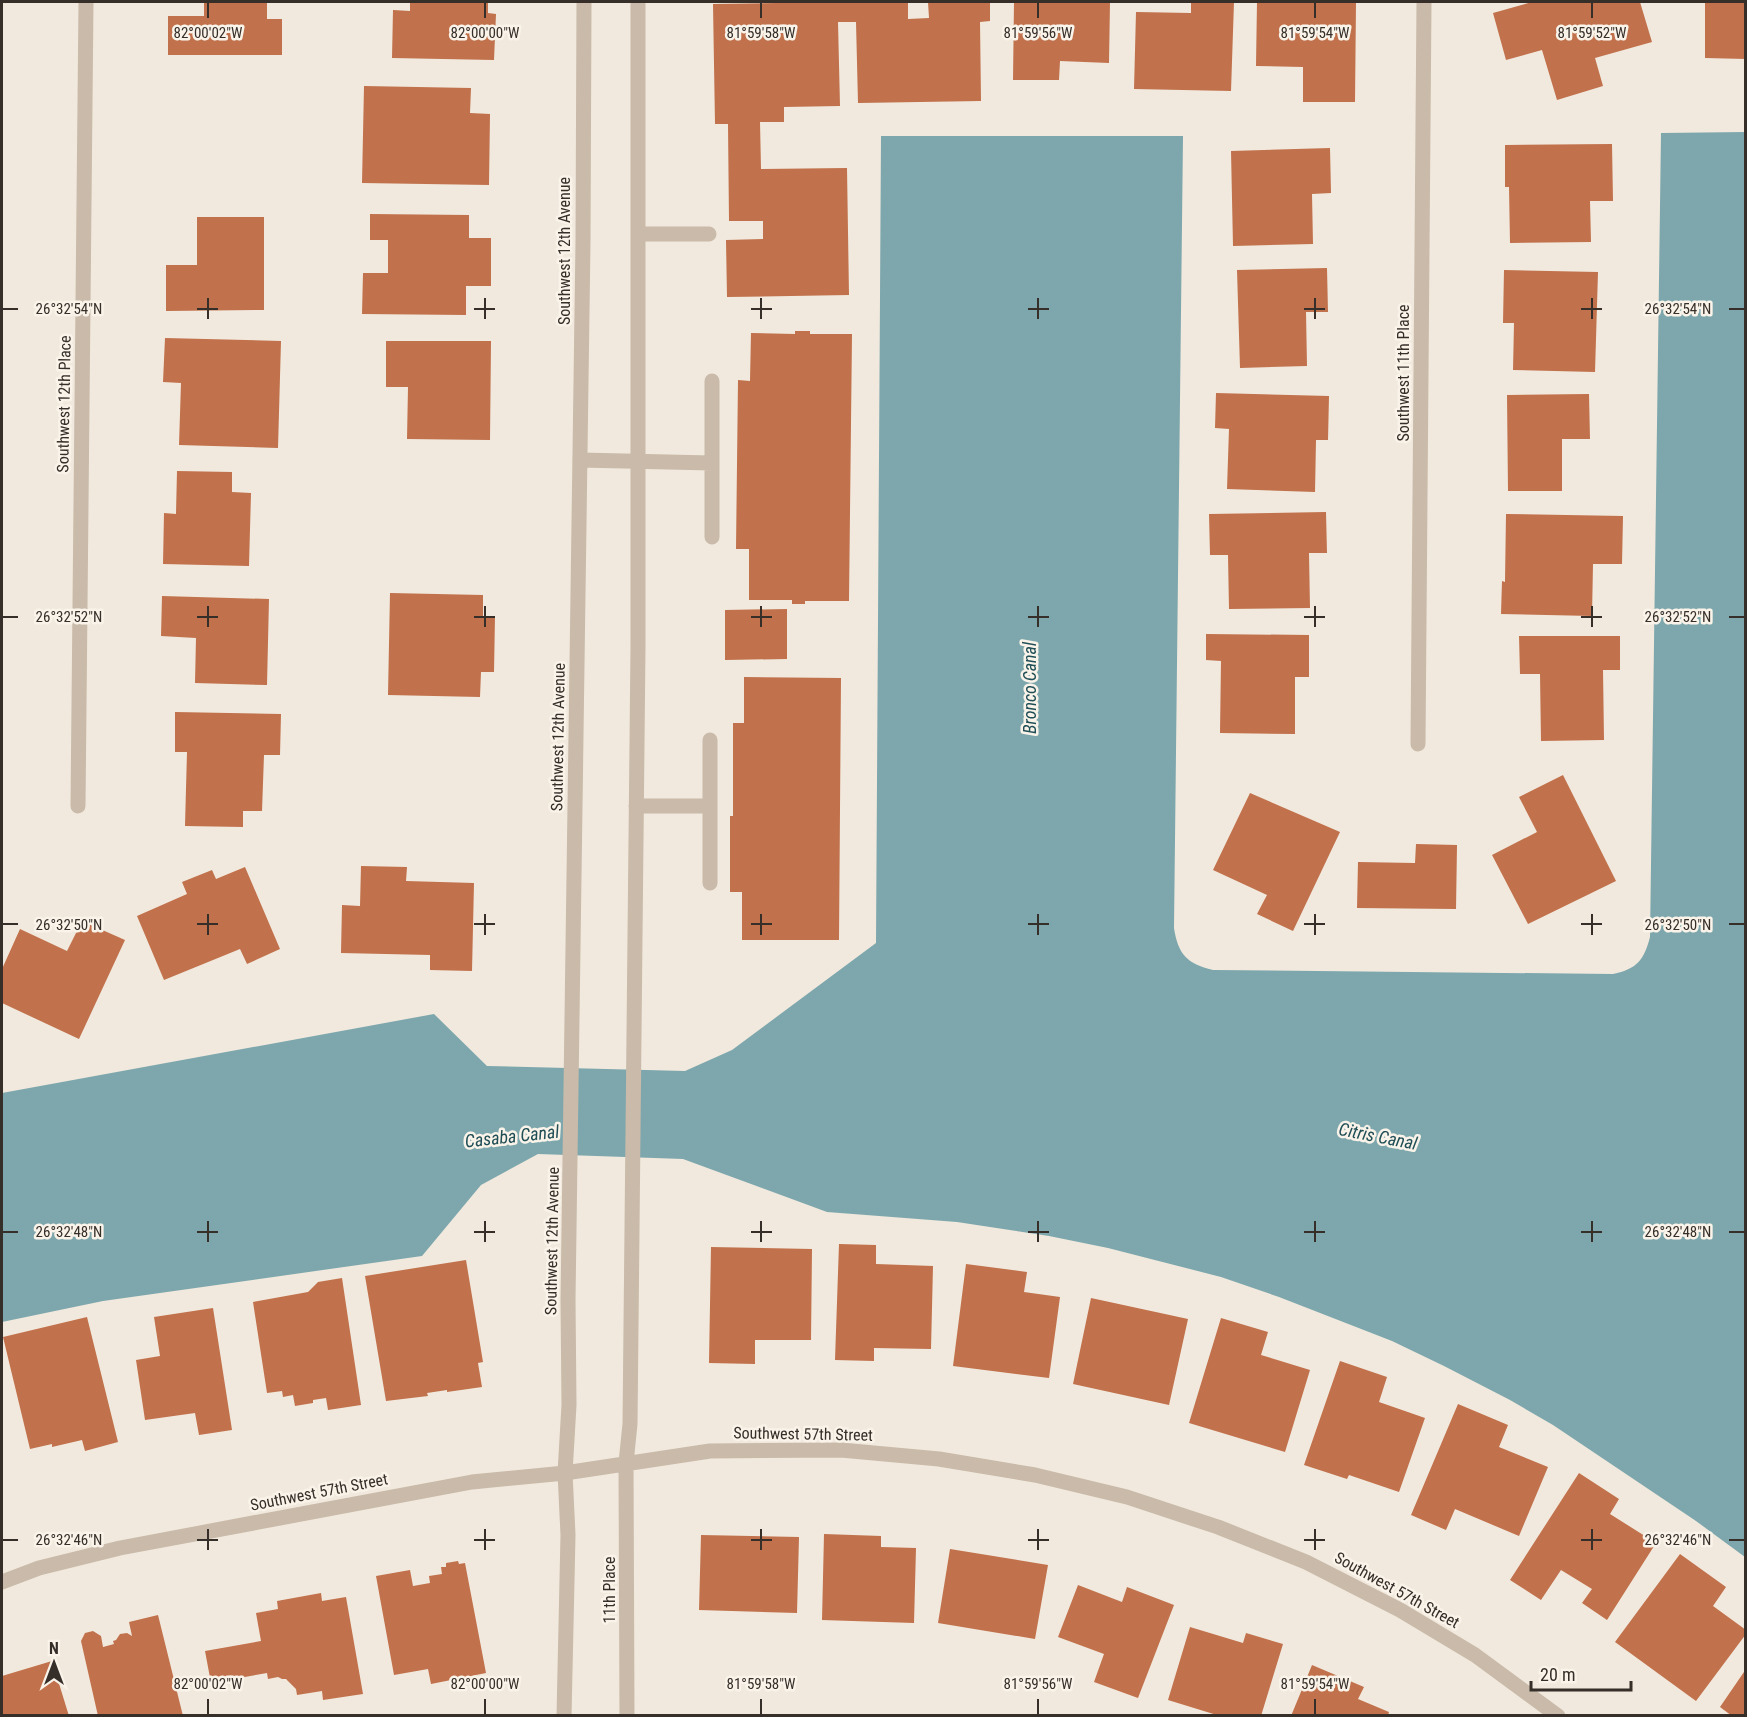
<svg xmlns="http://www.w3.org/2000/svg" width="1747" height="1717" font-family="'Roboto Condensed',sans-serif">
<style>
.water{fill:#7da7ad}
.building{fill:#c1714b}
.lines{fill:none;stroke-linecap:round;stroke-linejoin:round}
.minor{stroke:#c9baa9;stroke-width:15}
.ticks{fill:none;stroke:#362e29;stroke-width:2}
.labels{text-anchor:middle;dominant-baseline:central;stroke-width:5;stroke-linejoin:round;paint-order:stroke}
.street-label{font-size:16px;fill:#362e29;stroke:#f9f3e9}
.water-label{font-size:18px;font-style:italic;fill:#204e56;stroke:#f9f3e9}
.ticks-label{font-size:15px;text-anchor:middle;fill:#362e29;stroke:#f9f3e9;stroke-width:5;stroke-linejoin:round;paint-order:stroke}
</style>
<rect width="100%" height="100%" fill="#f1e9dd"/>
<!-- water -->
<path class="water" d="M1745 132V1557L1696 1521 1553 1425 1510 1400 1444 1366 1392 1341 1279 1297 1221 1277 1108 1248 1049 1236 957 1222 827 1212 683 1159 538 1154 481 1185 422 1256 103 1301 2 1322V1093L434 1014 487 1066 685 1071 732 1050 876 943 881 136H1183L1174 928C1178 954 1187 964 1213 970L1613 974C1637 969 1644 960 1650 937L1661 133Z"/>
<!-- building -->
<path class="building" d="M204 2H267V19H282V55H168V16H204Z
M410 2H488V13L496 14 494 60 392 58 393 10 410 11Z
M776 2H908V19L929 18 928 2H990V21L980 22 981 101 858 103 856 22H838L840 106 784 107V122H760L761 169 847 168 849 295 727 297 726 240 763 239V221H729L728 124H715L713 4 776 3Z
M1014 2H1110L1109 63 1060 61 1059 80H1013Z
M1191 2H1234L1231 91 1134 89 1136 12 1191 13Z
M1257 2H1356L1355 102H1303V67L1256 66Z
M1532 2H1640L1652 42 1595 58 1603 86 1557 100 1542 50 1506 60 1493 13Z
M1705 2H1746V59L1705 58Z
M364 86 471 88 470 113 490 114 489 185 362 183Z
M1612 144 1613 201H1590L1591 242 1510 243 1509 187H1505V145Z
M1330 148 1331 193 1312 194 1313 244 1233 246 1231 151Z
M370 214 469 215V238H491V286H466V315L362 314 363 273H388V240H370Z
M197 217H264V310L166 311V265H197Z
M1327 268 1328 312H1306L1307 366 1240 368 1237 270Z
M1504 270 1598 272 1595 372 1513 370 1514 323H1503Z
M795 331H810V334H852L849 601H805V604H792V600H749V549H736L738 380 750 381 751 333 795 334Z
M165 338 281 341 278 448 179 445 181 383 163 382Z
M386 341H491L490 440 407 439 408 387H386Z
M1216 393 1329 396 1328 440H1316L1315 492 1227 489 1229 429 1215 428Z
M1589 394 1590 439H1562V491H1508L1507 395Z
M177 471 232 472V492L251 493 249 566 163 564 164 513 176 514Z
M1326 512 1327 553H1309L1310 608 1229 609 1228 555H1210L1209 514Z
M1506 514 1623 516 1622 564H1593L1592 616 1501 614 1502 581 1505 582Z
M390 593 483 595V616H495L494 672H481L480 697 388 695Z
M162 596 269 599 267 685 195 683 196 638 161 636Z
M787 609V659L725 660V610Z
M1206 634 1309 635V677H1295V734L1220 733 1221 661 1206 660Z
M1519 636H1620V670H1603L1604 740 1541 741 1540 674H1520Z
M744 677 841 678 839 940H742V892H730V816H733V723H744Z
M175 712 281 714 280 755H264L262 811H243V827L185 826 187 752H175Z
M1563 775 1616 881 1528 924 1492 855 1537 832 1519 797Z
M1250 793 1340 832 1293 931 1257 914 1267 895 1213 870Z
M1416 844 1457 845 1456 909 1357 908 1358 862 1415 863Z
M361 866 407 867 406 881 474 883 472 971 430 970V955L341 953 342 905 360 906Z
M245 867 280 949 247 964 240 949 164 980 137 916 187 894 182 882 212 870 216 879Z
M82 921 125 940 79 1039 2 1003V969L20 929 67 951Z
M839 1244 876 1245V1264L933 1266 931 1349 874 1348V1361L835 1360Z
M711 1247 812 1249 811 1340H755V1364L709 1363Z
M466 1260 483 1362 478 1363 482 1387 447 1392V1390L427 1393 428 1396 386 1401 365 1276Z
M966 1264 1027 1272 1024 1292 1060 1297 1049 1378 953 1366Z
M342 1278 361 1405 328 1410 326 1398 313 1400V1403L295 1406 293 1395 283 1397 282 1391 267 1393 253 1302 308 1292 318 1282Z
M1091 1298 1188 1319 1169 1405 1073 1384Z
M213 1308 232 1430 199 1435 195 1413 145 1420 136 1360 160 1356 154 1317Z
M87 1317 118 1442 85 1451 82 1440 52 1447V1444L30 1449 3 1337Z
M1221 1318 1268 1332 1261 1355 1310 1370 1285 1452 1189 1423Z
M1340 1361 1387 1377 1379 1402 1425 1418 1399 1492 1349 1475 1347 1479 1304 1465Z
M1458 1404 1508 1425 1499 1447 1548 1467 1519 1536 1455 1509 1446 1530 1411 1515Z
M1579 1473 1619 1499 1610 1514 1656 1543 1607 1620 1582 1603 1592 1589 1561 1570 1541 1600 1510 1580Z
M824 1534 881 1536V1547L916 1548 914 1623 822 1620Z
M701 1535 799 1537 797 1613 699 1610Z
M950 1549 1048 1565 1035 1639 938 1623Z
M1680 1554 1726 1587 1713 1606 1746 1630V1634L1696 1701 1615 1642Z
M458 1561 459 1564 465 1563 486 1673 431 1684 428 1669 394 1675 376 1576 410 1570 413 1586 430 1583 429 1576 442 1574 441 1567H446V1563Z
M1078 1585 1122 1602 1127 1587 1174 1605 1138 1698 1094 1682 1104 1654 1058 1637Z
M321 1593 322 1601 346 1597 363 1694 323 1700 322 1691 297 1695 296 1689 286 1679H282L278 1677 268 1679 267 1673 211 1683 205 1651 261 1641 256 1613 278 1609 277 1601Z
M158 1615 183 1716H98L81 1641 85 1633 93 1631 101 1636 103 1647 114 1644 113 1641 116 1640 120 1634 127 1633 132 1636 129 1622Z
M1190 1627 1243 1643 1246 1633 1283 1644 1261 1716H1220L1168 1700Z
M52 1661 69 1716H2V1676Z
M1312 1665 1364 1687 1358 1699 1389 1712 1388 1716H1291Z
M1746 1669V1716H1732L1720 1707Z"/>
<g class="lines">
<!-- minor -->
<path class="minor" d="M638 234H709
M580 460 712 463V381
M712 463V537
M1418 744 1424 2
M78 806 86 2
M636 806H710V740
M710 806V883
M2 1582 39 1568 120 1548 472 1482 565 1473 710 1451 841 1450 939 1459 1035 1475 1127 1497 1218 1527 1306 1562 1400 1610 1475 1655 1558 1716
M564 1716 568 1535 565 1473 569 1405 568 1300 583 241 584 2
M627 1716 626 1463 630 1424 638 646V2"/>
</g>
<!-- ticks -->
<path class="ticks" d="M208 3V18M485 3V18M761 3V18M1038 3V18M1315 3V18M1592 3V18M208 298V319M485 298V319M761 298V319M1038 298V319M1315 298V319M1592 298V319M3 309H18M197 309H218M474 309H495M751 309H772M1028 309H1049M1304 309H1325M1581 309H1602M1729 309H1744M208 606V627M485 606V627M761 606V627M1038 606V627M1315 606V627M1592 606V627M3 617H18M197 617H218M474 617H495M751 617H772M1028 617H1049M1304 617H1325M1581 617H1602M1729 617H1744M208 914V935M485 914V935M761 914V935M1038 914V935M1315 914V935M1592 914V935M3 924H18M197 924H218M474 924H495M751 924H772M1028 924H1049M1304 924H1325M1581 924H1602M1729 924H1744M208 1221V1242M485 1221V1242M761 1221V1242M1038 1221V1242M1315 1221V1242M1592 1221V1242M3 1232H18M197 1232H218M474 1232H495M751 1232H772M1028 1232H1049M1304 1232H1325M1581 1232H1602M1729 1232H1744M208 1529V1550M485 1529V1550M761 1529V1550M1038 1529V1550M1315 1529V1550M1592 1529V1550M3 1540H18M197 1540H218M474 1540H495M751 1540H772M1028 1540H1049M1304 1540H1325M1581 1540H1602M1729 1540H1744M208 1699V1714M485 1699V1714M761 1699V1714M1038 1699V1714M1315 1699V1714"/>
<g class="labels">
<!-- street labels -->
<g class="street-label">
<text transform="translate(564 251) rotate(-90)">Southwest 12th Avenue</text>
<text transform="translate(1403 373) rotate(-90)">Southwest 11th Place</text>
<text transform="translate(64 404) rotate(-89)">Southwest 12th Place</text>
<text transform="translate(558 737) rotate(-89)">Southwest 12th Avenue</text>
<text transform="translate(552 1241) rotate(-89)">Southwest 12th Avenue</text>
<text transform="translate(803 1434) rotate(1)">Southwest 57th Street</text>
<text transform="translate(319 1492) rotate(-11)">Southwest 57th Street</text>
<text transform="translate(609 1590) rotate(-90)">11th Place</text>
<text transform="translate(1397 1590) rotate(29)">Southwest 57th Street</text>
</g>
<!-- water labels -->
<g class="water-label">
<text transform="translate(1029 688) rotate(-90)">Bronco Canal</text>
<text transform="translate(512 1136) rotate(-6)">Casaba Canal</text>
<text transform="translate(1378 1136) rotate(11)">Citris Canal</text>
</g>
</g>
<g class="ticks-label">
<text x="208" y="38">82°00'02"W</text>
<text x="485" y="38">82°00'00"W</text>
<text x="761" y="38">81°59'58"W</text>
<text x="1038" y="38">81°59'56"W</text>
<text x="1315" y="38">81°59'54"W</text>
<text x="1592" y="38">81°59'52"W</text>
<text x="69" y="314">26°32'54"N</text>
<text x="1678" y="314">26°32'54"N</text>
<text x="69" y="622">26°32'52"N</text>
<text x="1678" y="622">26°32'52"N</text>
<text x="69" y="930">26°32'50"N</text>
<text x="1678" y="930">26°32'50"N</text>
<text x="69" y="1237">26°32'48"N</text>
<text x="1678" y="1237">26°32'48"N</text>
<text x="69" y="1545">26°32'46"N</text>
<text x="1678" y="1545">26°32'46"N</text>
<text x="208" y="1689">82°00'02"W</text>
<text x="485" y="1689">82°00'00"W</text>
<text x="761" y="1689">81°59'58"W</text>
<text x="1038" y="1689">81°59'56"W</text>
<text x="1315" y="1689">81°59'54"W</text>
</g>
<!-- border -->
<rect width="1747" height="1717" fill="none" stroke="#362e29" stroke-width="6"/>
<!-- north arrow -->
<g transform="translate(54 1663)" stroke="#f9f3e9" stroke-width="4.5" paint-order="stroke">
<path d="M0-4.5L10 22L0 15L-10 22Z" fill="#362e29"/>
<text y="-9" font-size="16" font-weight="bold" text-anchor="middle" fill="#362e29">N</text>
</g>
<!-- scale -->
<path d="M1531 1681v9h100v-9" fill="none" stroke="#362e29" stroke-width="3"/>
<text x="1540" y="1681" font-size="18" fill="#362e29" stroke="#f9f3e9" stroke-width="4.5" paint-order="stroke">20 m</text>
</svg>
